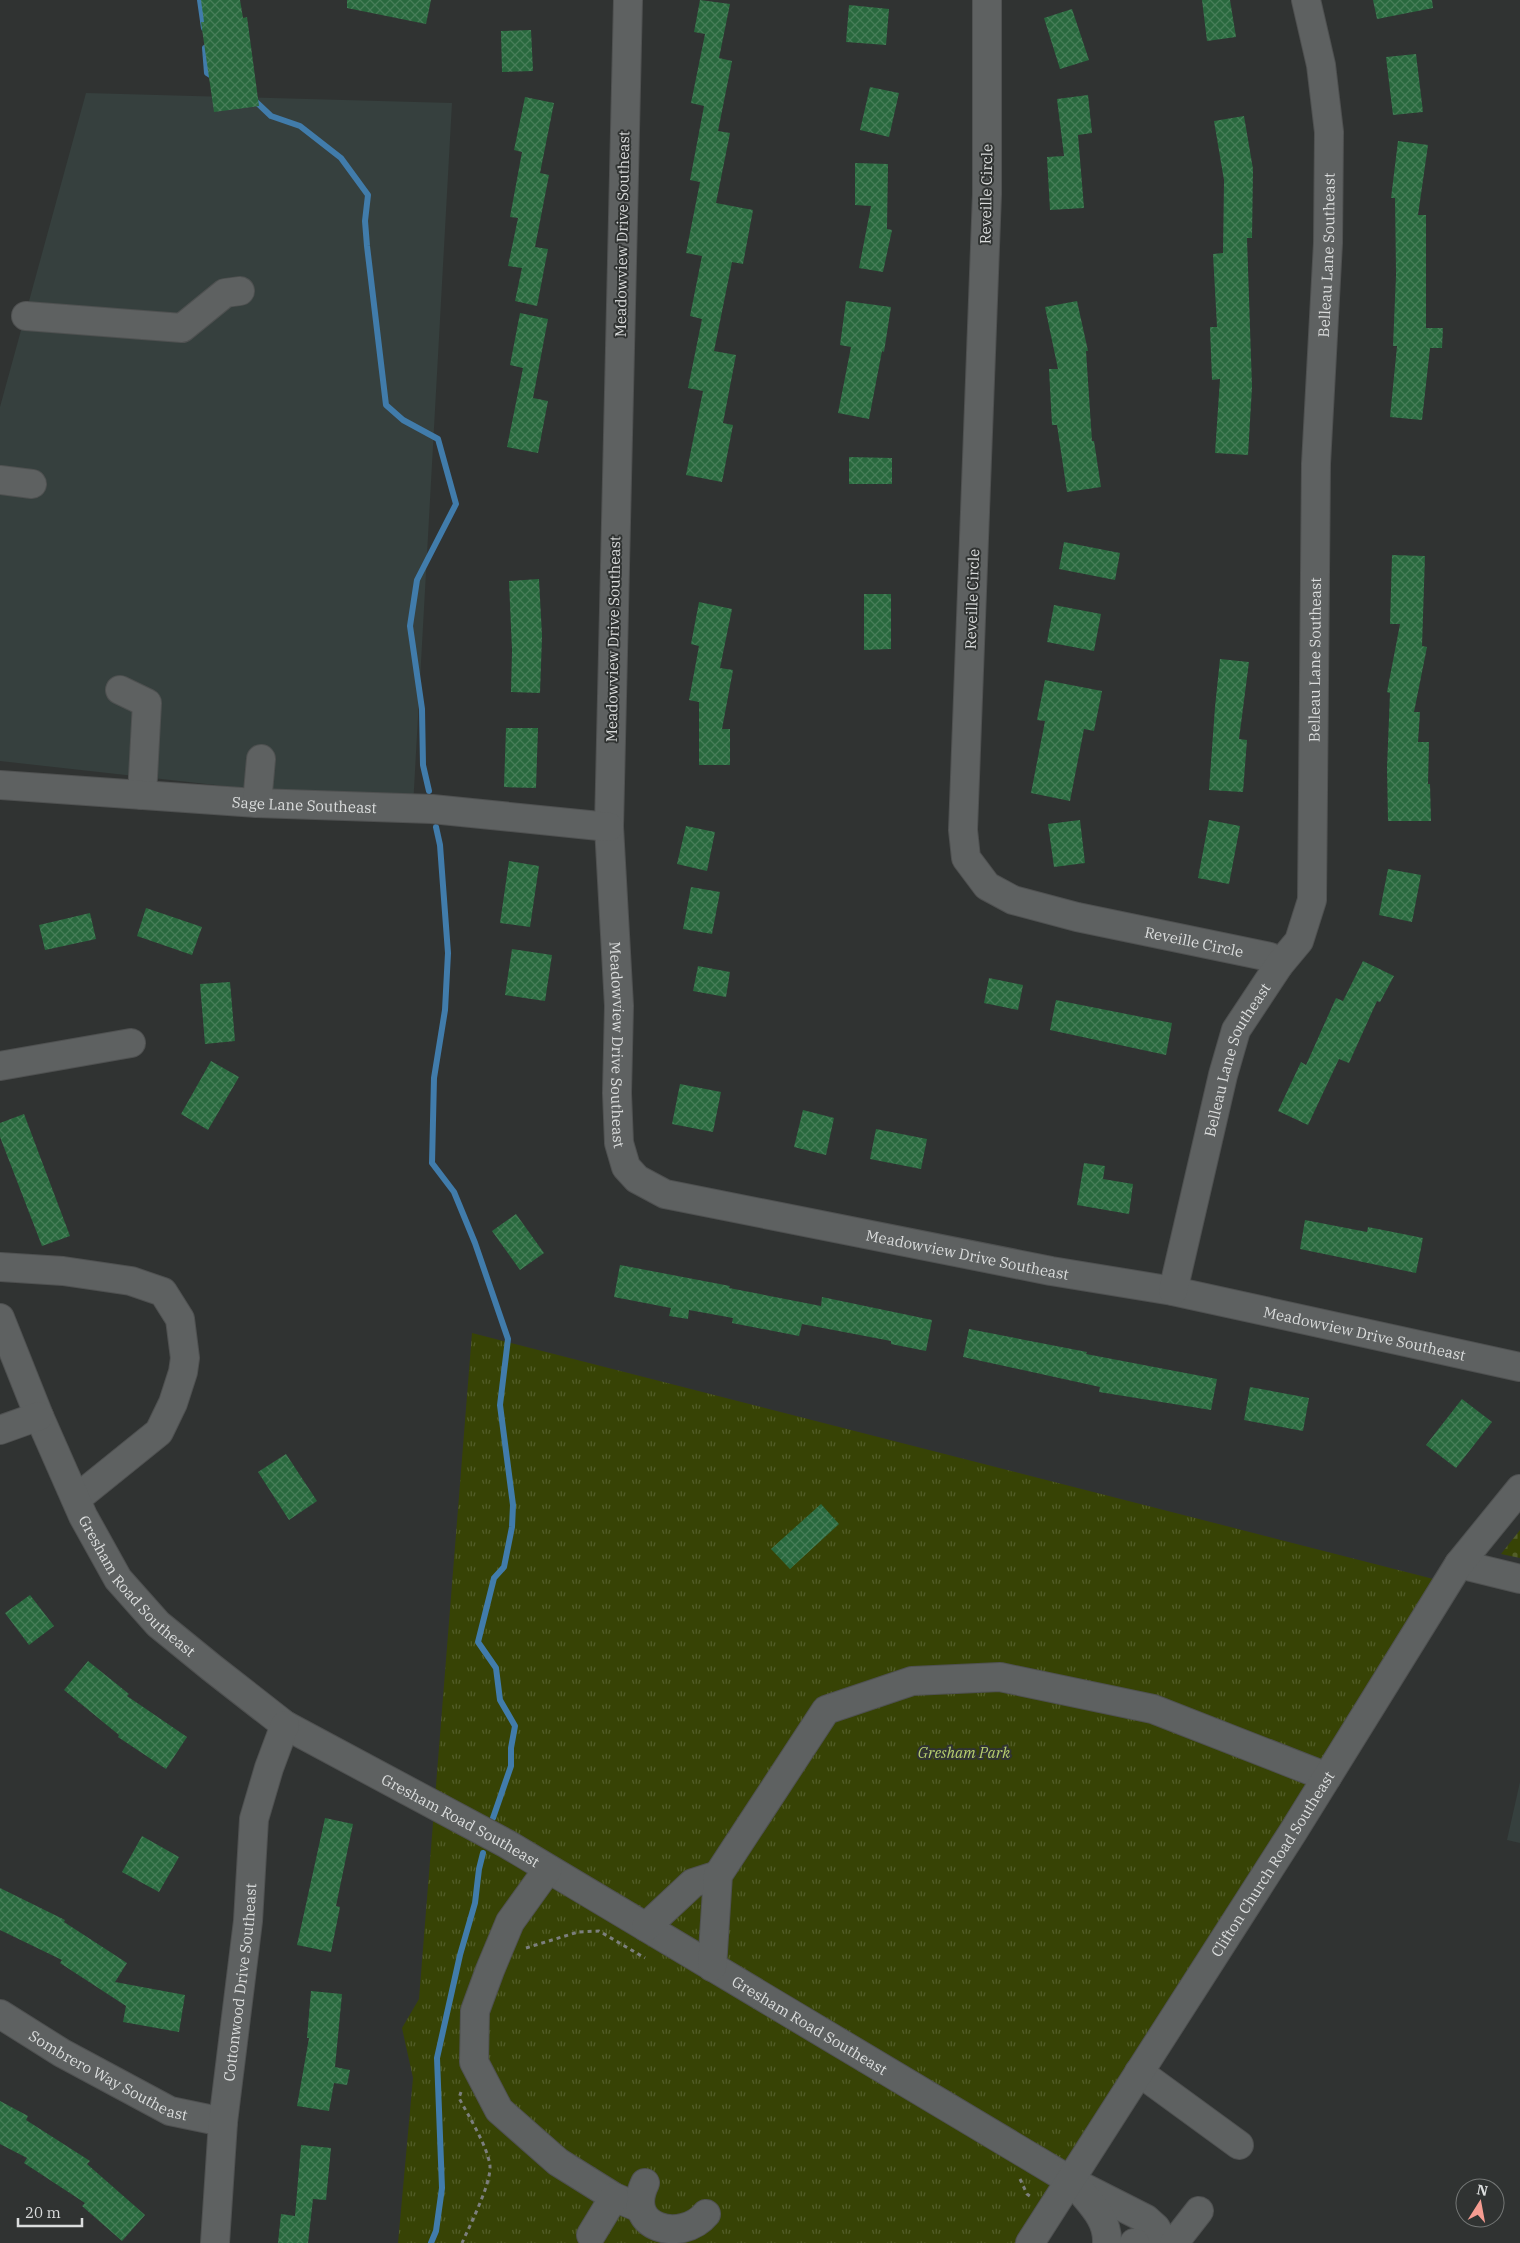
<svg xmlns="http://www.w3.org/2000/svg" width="1520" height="2243" font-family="'IBM Plex Serif',serif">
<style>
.built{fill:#36403e}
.cemetery{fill:url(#cemetery-stones)}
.park{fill:url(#park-tufts)}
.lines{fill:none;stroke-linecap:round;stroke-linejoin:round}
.stream{stroke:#417cab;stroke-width:6}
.building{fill:url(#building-cross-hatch)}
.minor-casing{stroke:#4f5151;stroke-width:30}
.path{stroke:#7c7f7e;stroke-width:3;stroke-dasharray:4 4;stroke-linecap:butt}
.minor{stroke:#5e6161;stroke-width:28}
.labels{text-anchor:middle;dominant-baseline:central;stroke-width:4;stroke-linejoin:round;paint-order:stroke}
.street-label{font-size:15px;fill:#dbdddd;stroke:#303332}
.park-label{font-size:15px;font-style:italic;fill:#b8d06f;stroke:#303332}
</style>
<defs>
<pattern id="cemetery-stones" width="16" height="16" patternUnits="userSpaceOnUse" patternTransform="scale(1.25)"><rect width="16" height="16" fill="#374305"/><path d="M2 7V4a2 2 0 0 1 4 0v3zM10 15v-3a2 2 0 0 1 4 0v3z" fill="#535e29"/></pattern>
<pattern id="park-tufts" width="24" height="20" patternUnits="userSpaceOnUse" patternTransform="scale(1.25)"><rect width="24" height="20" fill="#374305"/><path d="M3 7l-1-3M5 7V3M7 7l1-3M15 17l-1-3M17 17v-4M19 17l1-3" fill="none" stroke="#535e29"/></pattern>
<pattern id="building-cross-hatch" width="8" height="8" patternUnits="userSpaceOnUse" patternTransform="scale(1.25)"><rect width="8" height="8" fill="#29693e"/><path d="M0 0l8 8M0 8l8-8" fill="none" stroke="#477e59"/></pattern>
</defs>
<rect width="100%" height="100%" fill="#303332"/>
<!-- built -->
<path class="built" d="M86 93 452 103 413 807 0 761V407Z
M1520 1782V1843L1507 1840Z"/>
<!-- cemetery -->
<path class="cemetery" d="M1520 1530V1558L1501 1554Z"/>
<!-- park -->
<path class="park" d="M472 1333 1453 1584 1035 2243H398L413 2078 402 2028 419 1999Z"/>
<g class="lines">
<!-- stream -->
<path class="stream" d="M200 0 204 28
M205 48 207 73 215 78
M254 100 271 116 300 126 341 158 368 195 365 221 367 246 386 405 403 420 438 439 456 504 417 580 410 626 422 709 423 765 429 791
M436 827 440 845 448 953 445 1010 434 1078 432 1163 454 1192 475 1243 508 1339 500 1405 513 1505 512 1527 504 1567 494 1578 478 1642 496 1668 500 1700 515 1726 511 1748V1766L493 1818
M431 2243 436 2231 442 2188 437 2058 460 1955 475 1903 479 1869 483 1853"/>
</g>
<!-- building -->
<path class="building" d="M201 0H240L243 18 247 17 259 106 214 112 201 22H204Z
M347 0H431L426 24 347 8Z
M700 0 730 4 719 58 732 61 718 131 730 133 716 203 753 210 743 264 732 262 714 351 736 355 723 423 733 425 722 482 686 475 703 391 688 388 702 319 690 316 702 256 686 253 700 182 690 180 704 106 691 103 705 34 694 32Z
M1202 0H1230L1236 37 1207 41Z
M1373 0H1432L1433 8 1377 19Z
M849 5 889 9 886 45 846 42Z
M1072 9 1089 60 1060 69 1044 18Z
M531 30 533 71 502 72 501 31Z
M1416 54 1423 112 1393 115 1386 57Z
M870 87 899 93 889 137 860 130Z
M1088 95 1092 133 1078 135 1084 208 1050 210 1047 157 1064 156 1057 99Z
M525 97 554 103 540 173 549 175 535 247 548 249 537 306 515 301 522 268 508 266 518 218 510 217 522 152 514 150Z
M1244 116 1253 169 1252 238H1247L1252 387 1248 455 1215 453 1220 379 1212 380 1210 327H1217L1213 254 1223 253 1224 180 1214 121Z
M1398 141 1428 145 1418 215H1426V328H1443L1442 348H1430L1422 420 1390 417 1397 346H1393L1396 275 1395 198H1391Z
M855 163 888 164 887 229 892 230 883 272 859 268 871 206 855 205Z
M846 301 891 307 884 352 882 351 869 419 838 413 851 347 840 345Z
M1077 301 1088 351H1086L1092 441H1094L1101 487 1067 492 1057 425H1052L1049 369H1058L1045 307Z
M520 313 548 319 533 398 548 401 538 453 507 447 523 368 510 365Z
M849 457 892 458V484H849Z
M1064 542 1120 553 1115 580 1059 569Z
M1392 555 1425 556 1422 646 1427 647 1414 712H1420L1418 742H1429L1428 784H1430L1431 821H1388L1387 768 1390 693 1387 692 1400 624H1390Z
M539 579 542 636 540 693 511 692 512 650 509 581Z
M864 594H891V649L864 650Z
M699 602 732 609 720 668 733 670 722 729H730V765H699V702L689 700 699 646 691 644Z
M1054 605 1101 614 1094 651 1047 642Z
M1220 659 1249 662 1239 739 1247 740 1243 792 1209 790 1215 707Z
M1045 680 1102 691 1094 731 1084 729 1070 801 1031 793 1045 721 1037 720Z
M506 728H538L536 788 504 787Z
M1080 820 1085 863 1054 867 1048 824Z
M1209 820 1240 826 1229 884 1198 878Z
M686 826 715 832 707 871 677 864Z
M509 861 539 866 530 927 500 923Z
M1388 869 1421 875 1412 922 1379 915Z
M691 887 720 892 712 934 683 929Z
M146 908 202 927 192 955 137 936Z
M90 913 96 939 45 950 39 925Z
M512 949 552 955 545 1001 505 995Z
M1363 961 1394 976 1380 1002 1377 1001 1349 1063 1339 1059 1308 1125 1278 1111 1301 1062 1306 1065 1336 998 1343 1001Z
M698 966 730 972 726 997 693 991Z
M989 978 1023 985 1018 1010 984 1003Z
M230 982 235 1041 205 1044 200 984Z
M1056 1000 1172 1023 1166 1055 1050 1030Z
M211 1061 239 1077 208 1130 181 1114Z
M680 1084 721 1092 713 1132 672 1124Z
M803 1110 834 1118 826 1155 794 1147Z
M24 1114 70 1236 42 1246 0 1137V1123Z
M876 1129 927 1139 921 1169 870 1159Z
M1084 1163 1105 1166 1103 1179 1133 1184 1129 1214 1077 1205Z
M516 1214 544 1253 520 1270 492 1231Z
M1305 1220 1367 1232 1368 1227 1423 1238 1416 1273 1300 1249Z
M620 1265 730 1286 729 1288 821 1306 822 1297 932 1320 926 1351 891 1344V1341L802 1324 799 1336 732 1323 733 1318 689 1310 688 1319 669 1316 671 1308 614 1297Z
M969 1329 1087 1352 1086 1354 1217 1379 1211 1410 1099 1392 1100 1387 963 1357Z
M1250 1387 1309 1398 1303 1431 1244 1420Z
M1462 1399 1492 1422 1456 1468 1426 1445Z
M286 1454 317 1501 289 1520 258 1472Z
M821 1504 839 1524 790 1569 771 1549Z
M30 1595 54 1626 29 1645 5 1613Z
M88 1661 129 1694 127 1696 187 1737 166 1769 118 1737 119 1735 64 1690Z
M325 1818 353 1824 336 1906 340 1907 331 1952 297 1945Z
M142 1836 179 1857 159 1892 122 1872Z
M0 1888 65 1920 64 1922 127 1963 115 1982 185 1995 179 2032 123 2022 126 2006 60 1963 62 1960 0 1930Z
M311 1991 342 1994 335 2067 350 2070 347 2085 334 2083 329 2111 297 2106 309 2038H307Z
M0 2101 28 2116 26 2120 90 2161 87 2164 145 2215 122 2241 82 2206 85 2203 24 2163 27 2158 0 2144Z
M301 2145 331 2148 326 2200 313 2199 308 2243H278L281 2214 295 2216Z"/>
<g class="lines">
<!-- minor casing -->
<g class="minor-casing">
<g id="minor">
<path id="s1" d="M628 0 609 827 619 1006 617 1093 619 1143 626 1167 637 1179 665 1194 1051 1271 1173 1291 1520 1367"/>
<path id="s2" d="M987 0V194L963 830 966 858 987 886 1013 900 1077 917 1270 957 1279 965"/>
<path d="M26 316 182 328 225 293 240 291"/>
<path d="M0 480 32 484"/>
<path d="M120 690 147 703 142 795"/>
<path id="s3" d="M0 785 257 803 432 809 609 827"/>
<path d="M257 803 261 759"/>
<path d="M0 1066 131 1043"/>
<path d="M0 1267 63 1271 131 1281 163 1292 180 1319 185 1358 183 1372 173 1403 159 1432 76 1499"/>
<path id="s4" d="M1173 1291 1223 1075 1236 1030 1279 965 1299 941 1312 900 1316 464 1328 243 1329 132 1321 65 1306 0"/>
<path id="s5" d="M0 1318 39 1416 83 1516 118 1579 158 1624 212 1668 285 1725 507 1844 1071 2181 1146 2219 1156 2228 1164 2243"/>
<path d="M0 1430 39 1416"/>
<path d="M1459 1564 1520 1579"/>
<path d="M548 1869 510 1922 490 1970 475 2011 474 2062 499 2110 558 2162 614 2197 640 2208"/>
<path d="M646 1927 693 1883 718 1875"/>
<path d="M712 1967 718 1875 826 1710 912 1681 1000 1677 1153 1709 1327 1777"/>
<path id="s6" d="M0 2014 62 2053 170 2111 223 2122"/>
<path d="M1139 2072 1239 2145"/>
<path d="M645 2183C623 2229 682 2243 706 2214"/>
<path d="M1079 2189C1093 2206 1108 2220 1107 2243"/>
<path d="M591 2235 614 2197"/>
<path id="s7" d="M215 2243 223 2122 248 1921 254 1819 269 1768 285 1725"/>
<path id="s8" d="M1030 2243 1293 1832 1459 1564 1520 1489"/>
<path d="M1134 2243H1135"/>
<path d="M1174 2243 1199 2211"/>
</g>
</g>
<!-- path -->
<path class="path" d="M526 1948 578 1932 599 1931 645 1958
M461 2092 459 2098C468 2115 488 2147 490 2166 491 2184 470 2225 462 2243
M1020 2179 1027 2194 1031 2197"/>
<!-- minor -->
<use href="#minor" class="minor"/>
</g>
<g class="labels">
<!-- street labels -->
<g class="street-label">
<text transform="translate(986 194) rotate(-89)">Reveille Circle</text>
<text transform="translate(622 234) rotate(-89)">Meadowview Drive Southeast</text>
<text stroke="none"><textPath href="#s4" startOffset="1066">Belleau Lane Southeast</textPath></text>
<text transform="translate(972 599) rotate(-88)">Reveille Circle</text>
<text transform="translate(613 639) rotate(-89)">Meadowview Drive Southeast</text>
<text stroke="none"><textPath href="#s4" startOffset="661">Belleau Lane Southeast</textPath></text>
<text stroke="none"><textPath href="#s3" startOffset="305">Sage Lane Southeast</textPath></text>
<text stroke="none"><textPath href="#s2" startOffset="1109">Reveille Circle</textPath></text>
<text stroke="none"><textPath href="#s1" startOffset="1045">Meadowview Drive Southeast</textPath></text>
<text stroke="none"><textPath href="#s4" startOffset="241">Belleau Lane Southeast</textPath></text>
<text stroke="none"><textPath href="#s1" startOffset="1525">Meadowview Drive Southeast</textPath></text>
<text stroke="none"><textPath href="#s1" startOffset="1930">Meadowview Drive Southeast</textPath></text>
<text stroke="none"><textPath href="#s5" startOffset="304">Gresham Road Southeast</textPath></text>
<text stroke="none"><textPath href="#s5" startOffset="709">Gresham Road Southeast</textPath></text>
<text stroke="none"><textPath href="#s8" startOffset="450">Clifton Church Road Southeast</textPath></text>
<text stroke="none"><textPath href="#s7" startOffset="262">Cottonwood Drive Southeast</textPath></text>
<text stroke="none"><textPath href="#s5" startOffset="1114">Gresham Road Southeast</textPath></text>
<text stroke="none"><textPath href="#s6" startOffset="125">Sombrero Way Southeast</textPath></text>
</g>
<!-- park labels -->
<g class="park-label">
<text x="964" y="1752">Gresham Park</text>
</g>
</g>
<!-- north arrow -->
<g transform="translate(1480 2203) rotate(11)"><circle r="24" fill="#303332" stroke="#747776"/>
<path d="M0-4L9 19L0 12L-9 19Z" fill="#f59c91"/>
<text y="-8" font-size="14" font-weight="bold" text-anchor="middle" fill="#dbdddd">N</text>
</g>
<!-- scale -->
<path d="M18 2218v8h64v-8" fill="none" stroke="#dbdddd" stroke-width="2.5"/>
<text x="25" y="2218" font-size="15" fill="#dbdddd" stroke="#303332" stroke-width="4" paint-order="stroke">20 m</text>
</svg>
